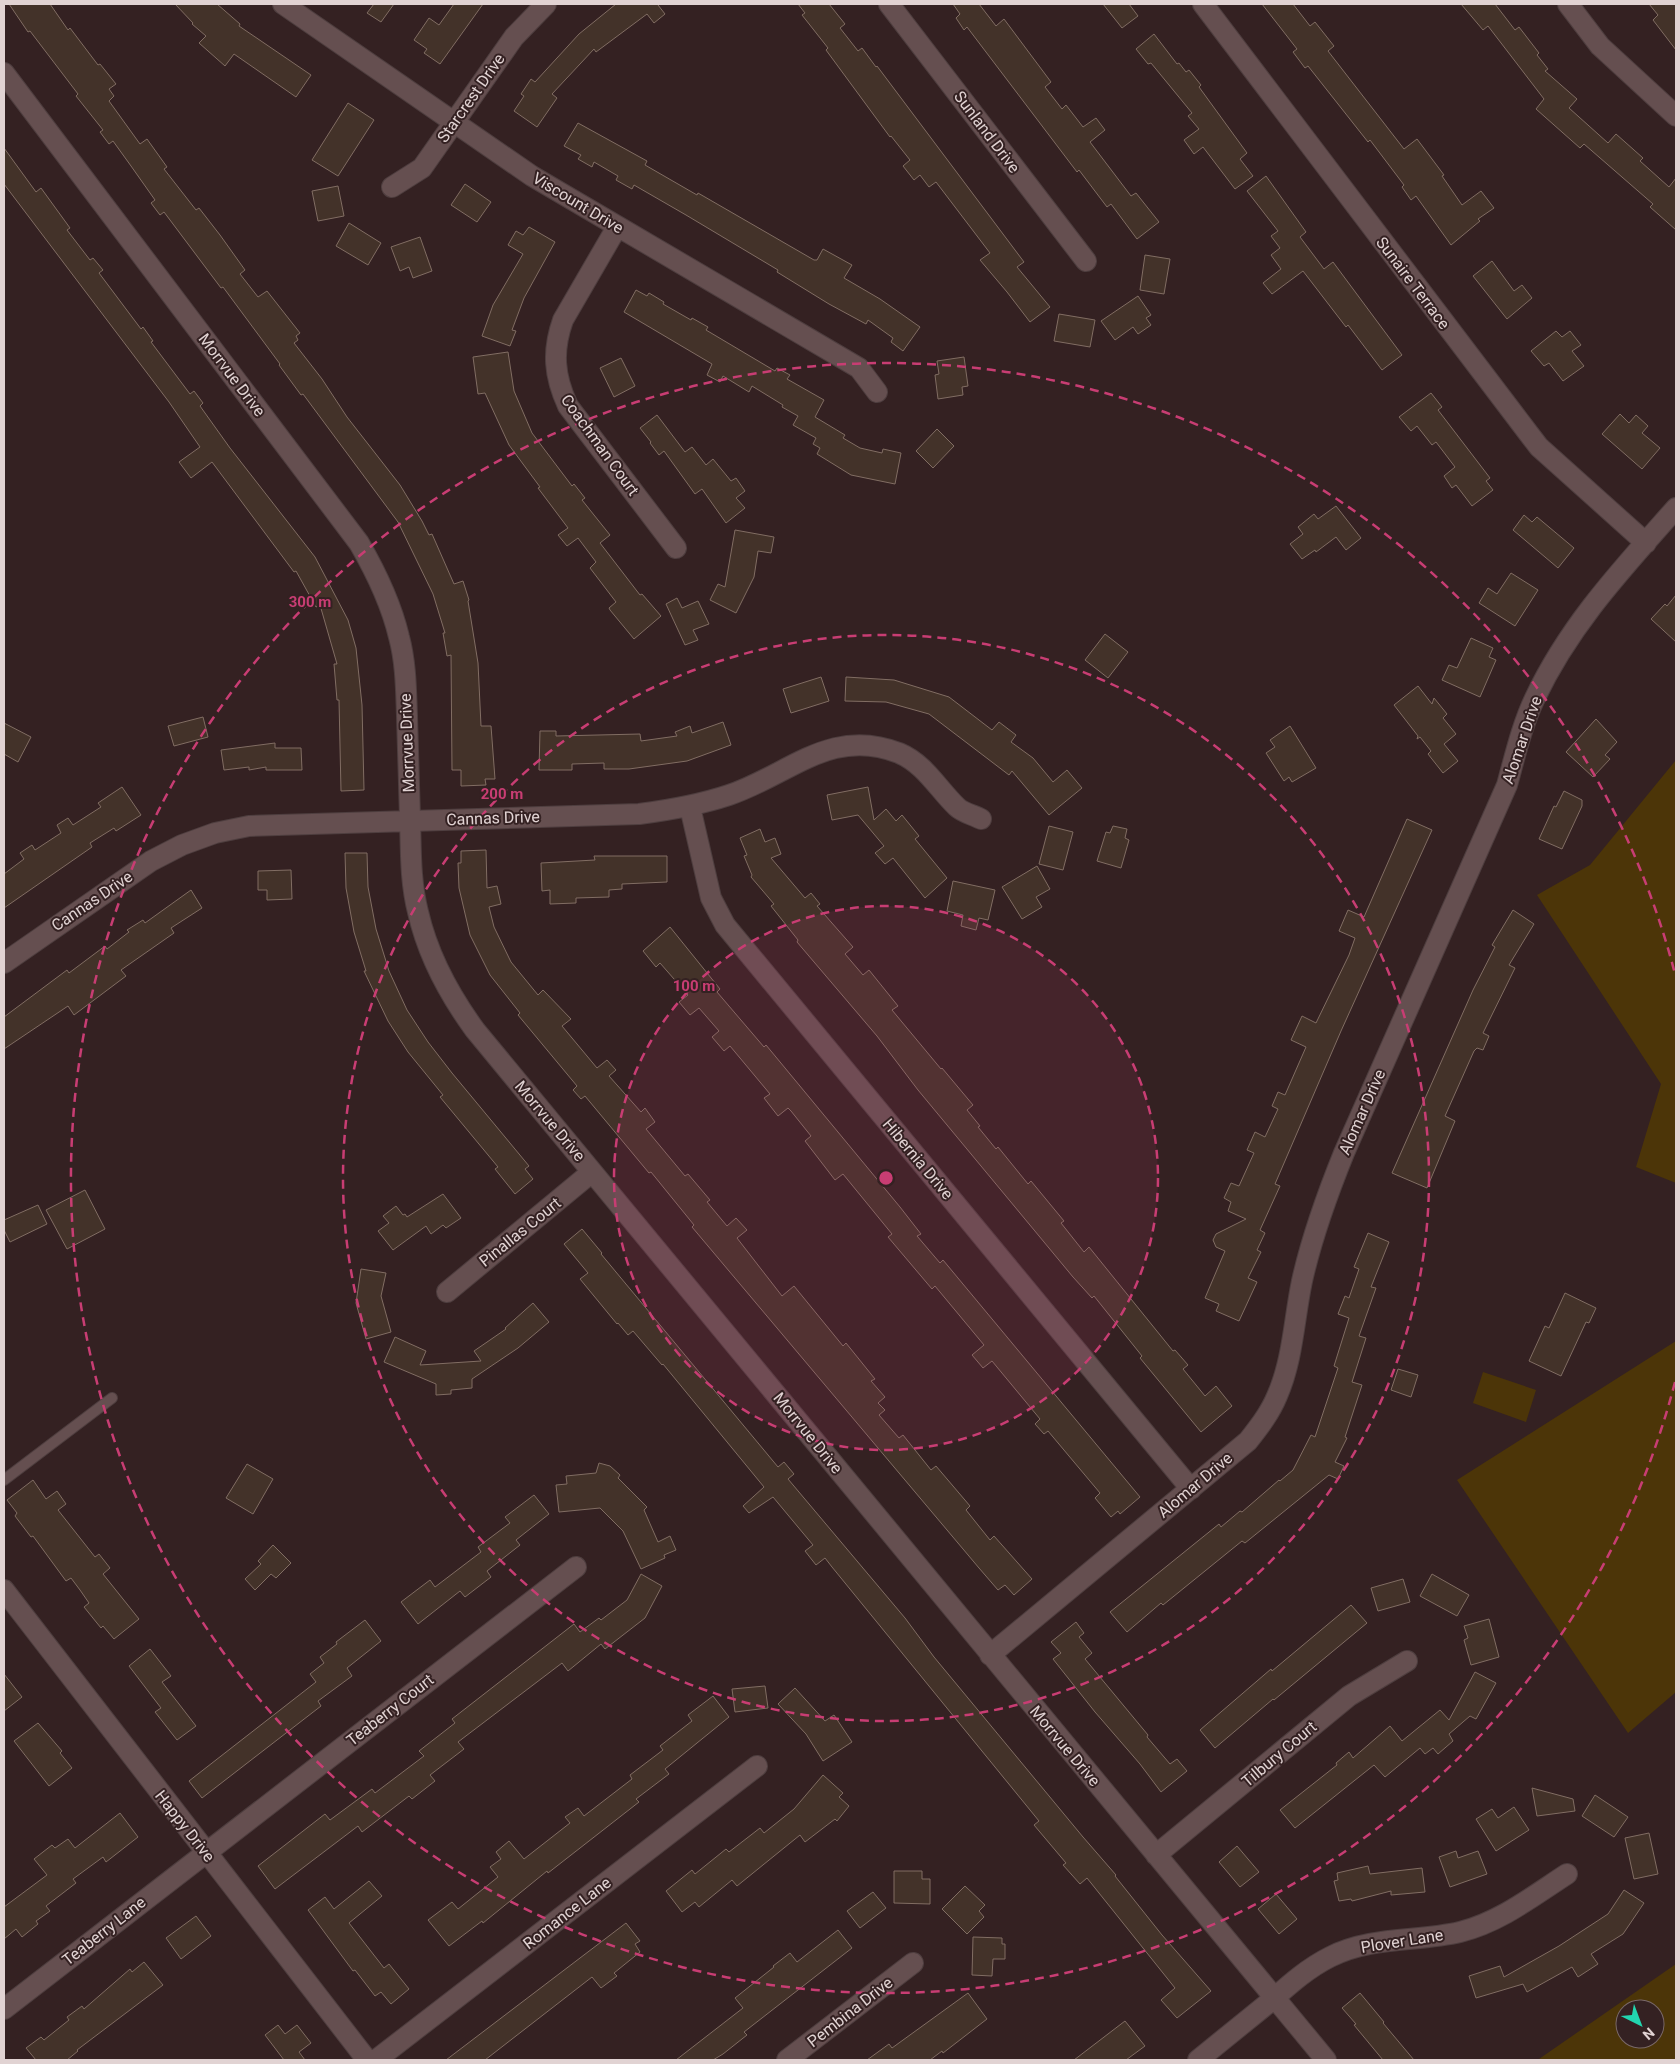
<svg xmlns="http://www.w3.org/2000/svg" width="1680" height="2064" font-family="Roboto,sans-serif">
<style>
.green{fill:#4c3508;fill-rule:evenodd}
.building{fill:#433229;stroke:#816d63}
.lines{fill:none;stroke-linecap:round;stroke-linejoin:round}
.service-casing{stroke:#4e3e3f;stroke-width:12}
.minor-casing{stroke:#4e3e3f;stroke-width:22}
.service{stroke:#654f50;stroke-width:10}
.minor{stroke:#654f50;stroke-width:20}
.ring{fill:none;stroke:#c83d73;stroke-width:2.5;stroke-dasharray:9 6}
.labels{text-anchor:middle;dominant-baseline:central;stroke-width:4;stroke-linejoin:round;paint-order:stroke}
.street-label{font-size:16px;fill:#e1d3d3;stroke:#342122}
.centre{fill:#c83d73;stroke:#342122;stroke-width:2.5}
.ring-label{font-size:15px;text-anchor:middle;font-weight:bold;fill:#c83d73;stroke:#342122;stroke-width:4;stroke-linejoin:round;paint-order:stroke}
</style>
<rect width="100%" height="100%" fill="#342122"/>
<!-- green -->
<path class="green" d="M1676 760V1183L1636 1167 1661 1084 1537 895 1590 865Z
M1676 1341V1692L1628 1733 1457 1480Z
M1483 1372 1536 1390 1526 1422 1473 1403Z
M1676 1964V2060H1540L1539 2059ZM1625 2009H1655V2039H1625Z"/>
<!-- building -->
<path class="building" d="M9 4H50L68 30 70 28 98 65 100 64 116 84 109 89 114 96 109 101 140 144 147 139 167 167 164 169 196 210 199 208 220 235 245 270 240 274 258 297 267 291 300 333 296 336 298 340 294 343 322 379 347 417 400 485 422 521 429 535 432 534 454 584 463 581 469 600 468 601 478 663 481 726H491L495 779H485L486 785 461 786V770H452L451 655 447 656 443 633H445L433 594 398 522 303 394 301 395 279 365 280 364 223 287 221 288 164 212 160 215 151 203 155 200 131 166 113 141 109 144 100 132 103 130 76 96 78 94 30 31 28 32Z
M175 4H217L240 24 239 26 311 75 296 97 234 54 225 66 199 43 206 36 192 24 193 23Z
M374 4H394L381 22 367 13Z
M454 4H483L440 64 424 53 427 49 414 40 429 18 439 25Z
M616 4H660L658 5 665 14 654 23 647 14 596 52 594 49 552 94 557 98 537 127 514 111 524 96 521 94 531 79 535 82 579 34Z
M798 4H829L845 24 840 28 858 51 862 48 876 67 877 66 1024 262 1017 267 1050 307 1030 322 1007 292 980 260 990 253 936 182 929 187 920 175 914 180 903 166 910 160 891 136 890 137 826 50 828 48 802 15 805 13Z
M953 4H979L996 26 1004 19 1051 82 1045 87 1062 109 1066 105 1083 127 1096 118 1105 130 1090 142 1131 196 1136 193 1159 222 1137 239 1111 204 1107 207 1079 170 1077 172 967 27 964 30 956 18 960 14Z
M1103 4H1129L1138 16 1122 28Z
M1262 4H1293L1310 26 1315 22 1334 46 1328 51 1404 149 1417 139 1444 175 1442 176 1462 205 1481 191 1494 208 1478 219 1480 221 1451 245 1416 196 1411 200 1402 187 1404 185 1370 140 1368 142 1308 66 1305 68 1293 52 1297 49Z
M1461 4H1495L1515 30 1519 27 1539 53 1537 55 1548 69 1545 71 1577 99 1569 108 1608 143 1616 134 1643 158 1640 161 1669 187 1676 178V230L1650 207 1653 204 1584 144 1580 148 1536 109 1544 99 1488 26 1483 30Z
M1649 4H1676V50L1653 20 1658 15Z
M1154 34 1177 64 1179 63 1186 72 1189 70 1201 85 1199 87 1247 153 1240 159 1253 176 1235 189 1203 147 1194 154 1184 140 1199 129 1188 116 1192 113 1151 63 1148 64 1136 49Z
M348 103 374 120 338 176 312 160Z
M578 123 647 161 645 165 697 195 698 193 814 260H817L823 249 852 265 844 278 880 299 920 327 903 351 891 342 893 338 868 320 866 324 829 304 777 272 778 270 686 215 634 185 632 189 616 180 618 176 594 162 592 167 578 159 581 155 564 146Z
M4 148 36 192 41 188 70 228 67 230 90 260 93 258 103 270 99 273 141 329 143 327 153 341 151 342 190 394 194 391 203 403 200 406 230 448 315 557 348 620 356 648 362 705 364 790 341 791 339 700H337L334 664H337L320 605 316 607 296 571 294 572 212 462 191 478 179 462 200 447 169 402 4 184Z
M1266 176 1306 232 1300 237 1324 269 1333 262 1402 355 1382 370 1348 325 1346 327 1303 271 1272 294 1263 283 1281 269 1271 255 1280 248 1271 236 1278 231 1247 191Z
M465 184 491 202 477 222 451 205Z
M338 186 344 216 318 221 312 191Z
M349 223 381 243 368 265 336 246Z
M529 227 555 242 524 298 512 330 516 331 510 346 482 336 493 305 523 254 508 245 516 231 523 235Z
M420 237 432 271 413 278 409 267 400 271 391 247Z
M1145 255 1170 259 1164 294 1140 290Z
M1492 261 1514 291 1522 285 1532 298 1507 319 1473 276Z
M636 290 647 296 649 293 664 302 663 304 691 320 692 318 708 327 706 330 775 371 777 368 790 375 787 379 824 400 815 417 845 435 843 438 860 448 882 453 883 449 901 453 895 484 851 475 817 454 820 448 813 444 816 438 793 425 798 416 782 407 783 405 752 386 749 392 723 376 720 382 707 375 712 364 624 312Z
M1138 296 1151 315 1146 318 1151 325 1138 334 1133 327 1115 340 1101 321Z
M1059 314 1095 320 1090 347 1054 341Z
M1556 331 1562 337 1570 331 1581 345 1572 351 1584 366 1563 381 1549 363 1544 366 1531 351Z
M508 352 514 391 532 433 572 486 574 484 585 498 582 500 610 535 600 543 640 595 642 594 661 616 634 639 610 610 609 608 616 602 590 568 596 562 578 538 567 546 558 535 568 528 538 488 540 487 509 445 485 393 478 394 473 357Z
M964 357 968 386 962 387 963 395 938 399 935 375 939 374 937 361Z
M621 358 635 386 614 397 600 368Z
M1431 393 1442 407 1438 410 1490 478 1486 481 1493 490 1472 506 1456 485 1452 488 1444 476 1455 467 1436 442 1432 445 1417 426 1411 431 1399 417Z
M1620 414 1629 423 1636 415 1648 426 1642 433 1660 448 1642 469 1602 434Z
M657 415 685 452 692 447 706 465 713 459 731 481 736 478 745 491 736 498 745 508 726 523 702 489 695 494 664 451 659 455 650 443 651 442 640 428Z
M937 429 954 446 933 468 916 451Z
M1336 506 1361 538 1346 550 1336 537 1316 552 1315 550 1302 559 1290 544 1303 534 1298 527 1314 514 1318 519Z
M1524 515 1532 522 1537 517 1574 548 1558 568 1513 530Z
M735 530 774 537 771 553 758 551 754 577 736 613 710 600 718 584 725 587Z
M1511 573 1538 590 1515 626 1479 603 1488 588 1497 594Z
M1676 595V642L1651 619 1665 604 1667 606Z
M677 598 682 608 698 601 709 624 693 630 698 640 685 645 666 604Z
M1105 634 1128 652 1108 678 1085 660Z
M1471 638 1493 648 1489 657 1496 660 1480 697 1442 680 1449 665 1457 668Z
M821 677 829 701 791 713 783 689Z
M846 677 894 680 949 697 992 730 999 722 1016 735 1011 742 1033 758 1053 782 1067 770 1082 788 1049 815 1012 771 1009 775 929 714 886 702 845 701Z
M1418 686 1432 704 1434 698 1447 714 1443 718 1456 734 1444 744 1458 761 1443 773 1428 754 1431 751 1420 737 1417 739 1418 736 1394 705Z
M203 717 208 737 174 746 168 726Z
M1596 719 1617 742 1605 755 1610 759 1593 777 1566 752Z
M723 722 731 745 687 761 629 769H604V763L572 764V770H539L540 731H556V736L640 734 641 741 677 736 675 732 690 726 692 733Z
M4 723 31 737 18 762 4 754Z
M1290 726 1316 768 1292 782 1289 777 1284 781 1266 753 1275 747 1270 740Z
M275 743V748H301L302 770H266V767L249 770V767L224 770 221 750Z
M122 787 141 815 116 831 114 828 90 843 92 847 4 908V874L24 859 20 853 32 845 35 850 61 833 57 825 68 818 73 825 101 807 98 803Z
M868 787 874 820 886 809 896 821 902 815 919 836 915 839 947 878 925 898 893 858 885 864 875 853 884 846 858 815 832 820 827 795Z
M1564 791 1582 800V806L1562 849 1539 839 1554 806 1556 807Z
M1407 819 1432 830 1341 1031 1275 1184 1280 1186 1260 1230 1265 1233 1257 1250 1261 1252 1248 1278 1257 1282 1239 1321 1216 1311 1219 1304 1205 1298 1225 1251 1216 1247 1213 1240 1216 1234 1246 1219 1228 1211 1231 1202 1224 1198 1231 1183 1239 1186 1254 1153 1247 1150 1255 1132 1265 1137 1278 1109 1272 1106 1278 1092 1285 1095 1306 1047 1291 1040 1302 1016 1316 1023 1349 955 1355 938 1339 931 1348 910 1364 917Z
M1049 826 1073 832 1063 870 1039 864Z
M1113 826 1127 829 1125 838 1129 840 1121 868 1097 861 1106 832 1110 833Z
M760 829 765 842 775 838 781 854 771 858 805 898 811 893 820 904 817 906 853 947 845 954 863 975 869 970 898 1006 892 1010 941 1069 942 1068 973 1105 967 1110 980 1126 978 1127 996 1149 998 1147 1028 1184 1031 1181 1064 1221 1061 1223 1084 1252 1089 1247 1173 1351 1175 1350 1188 1365 1183 1369 1205 1396 1216 1386 1232 1406 1201 1432 1140 1358 1142 1356 1094 1296 1092 1298 1073 1277 918 1090 877 1036 797 942 798 940 771 906 774 904 751 877 752 875 744 856 747 855 740 838Z
M486 850 487 888 497 886 501 904 489 907 494 927 511 962 538 995 543 990 571 1019 562 1026 597 1068 607 1060 616 1070 609 1076 641 1112 645 1108 655 1122 646 1129 685 1176 688 1174 710 1200 707 1202 727 1226 736 1218 747 1230 737 1238 782 1296 794 1286 843 1346 846 1343 875 1379 871 1381 885 1397 878 1403 885 1410 879 1415 899 1438 903 1435 931 1470 936 1466 970 1506 966 1510 990 1540 994 1536 1032 1579 1014 1595 1005 1585 998 1590 979 1568 692 1227 694 1225 651 1172 649 1173 585 1096 581 1099 573 1090 577 1086 518 1015 520 1013 490 975 470 935 459 888 458 863H461V851Z
M345 853H367L368 887 376 929 389 971 407 1010 428 1042 452 1073 529 1166 525 1169 533 1179 515 1194 495 1169 498 1167 440 1097 443 1095 408 1052 388 1021 364 971H366L354 932 346 888Z
M594 856H667V882L622 884V889L609 890V897L576 898V903L550 904V890L542 891 541 863 595 860Z
M1037 866 1050 889 1036 897 1042 907 1022 919 1002 887Z
M291 870 292 899 267 900V890H258V871Z
M953 881 995 890 988 920 979 918 976 930 961 926 963 915 947 911Z
M191 890 202 908 171 928 174 933 121 970 126 976 74 1015 68 1006 4 1049V1017L67 970 69 973 105 946 107 949 129 932 127 930 143 920 145 923Z
M1513 910 1534 924 1509 965 1515 968 1483 1033 1489 1036 1483 1050 1477 1048 1474 1051 1445 1116 1455 1121 1427 1188 1392 1173 1473 990 1495 947 1492 945Z
M670 927 720 989 717 992 764 1047 766 1045 900 1207 921 1234 917 1236 940 1263 943 1260 1140 1497 1120 1514 1118 1511 1111 1517 1095 1498 1100 1493 1048 1431 1044 1434 1035 1424 1040 1419 992 1361 983 1368 972 1355 984 1345 935 1286 932 1289 888 1237 892 1234 843 1174 835 1180 805 1141 811 1136 791 1111 788 1108 778 1116 764 1098 770 1094 730 1046 724 1051 712 1037 719 1031 699 1008 690 1015 679 1002 688 995 660 963 656 967 643 951Z
M85 1190 105 1229 67 1249 46 1210Z
M443 1194 461 1218 446 1228 443 1225 431 1234 426 1226 393 1250 378 1231 389 1223 383 1216 396 1206 403 1215 405 1214 407 1217Z
M38 1205 47 1224 10 1242 4 1230V1220Z
M582 1229 602 1253 601 1254 778 1467 784 1462 794 1474 788 1479 905 1618 934 1657 1083 1837 1116 1875 1115 1876 1162 1935 1211 1991 1177 2018 1161 2000 1175 1988 1087 1878 1080 1884 1063 1865 1066 1863 1034 1825 1039 1821 832 1567 825 1558 816 1565 805 1551 813 1545 773 1497 749 1513 743 1506 764 1487 663 1364 662 1365 633 1331 628 1335 618 1323 617 1324 580 1279 588 1273 564 1244Z
M1368 1233 1389 1242 1371 1287 1376 1288 1359 1336 1366 1338 1352 1382 1362 1385 1345 1437 1347 1438 1335 1462 1344 1466 1338 1479 1329 1475 1245 1543 1242 1541 1163 1605 1161 1603 1127 1632 1110 1612 1219 1524 1221 1527 1240 1511 1242 1512 1279 1480 1280 1481 1293 1470 1311 1435 1315 1437 1338 1368 1334 1366 1349 1318 1338 1314 1345 1296 1349 1298 1359 1269 1354 1267Z
M361 1269 386 1273 381 1296 391 1332 366 1339 356 1303Z
M1565 1293 1596 1308 1589 1323 1586 1322 1561 1376 1529 1361 1545 1326 1549 1328Z
M533 1303 549 1322 518 1348 472 1379V1388L451 1390V1394L436 1395V1384L384 1362 395 1337 426 1351 420 1365 481 1361 474 1351 506 1329 505 1328Z
M1398 1369 1418 1375 1411 1397 1391 1390Z
M599 1463 610 1466 620 1475 618 1478 647 1507 644 1510 658 1542 670 1536 676 1550 664 1555 665 1558 641 1569 623 1531 600 1508 559 1512 556 1485 567 1484 566 1476 596 1473Z
M247 1464 273 1479 253 1514 226 1498Z
M33 1480 46 1499 57 1491 66 1504 58 1510 95 1557 99 1554 110 1568 103 1574 139 1619 114 1639 103 1626 101 1628 84 1607 89 1603 80 1590 71 1578 66 1581 33 1536 31 1537 15 1516 17 1513 7 1500Z
M534 1495 549 1514 516 1540 520 1545 487 1571 491 1577 465 1597 460 1591 418 1624 401 1602 430 1580 435 1587 481 1552 478 1547 510 1523 505 1517Z
M273 1545 291 1563 276 1578 271 1574 255 1590 245 1579 261 1564 258 1561Z
M641 1574 662 1586 645 1618 605 1649 601 1644 568 1671 562 1663 458 1742 464 1749 430 1775 435 1781 412 1799 409 1796 362 1832 358 1826 275 1889 258 1866 325 1814 330 1820 372 1789 375 1793 424 1756 419 1751 455 1723 452 1719 574 1624 580 1632 599 1618 601 1620 627 1600Z
M1432 1574 1469 1595 1457 1616 1420 1596Z
M1403 1579 1410 1602 1378 1611 1371 1588Z
M1351 1605 1367 1623 1274 1700 1273 1699 1215 1748 1200 1730 1271 1669 1272 1671Z
M1489 1619 1499 1657 1471 1665 1464 1640 1468 1638 1464 1626Z
M365 1620 381 1641 347 1668 352 1676 318 1701 321 1706 202 1798 189 1781 316 1682 310 1674 324 1663 320 1657 337 1644 336 1642Z
M1076 1622 1084 1633 1079 1637 1092 1653 1085 1659 1148 1735 1147 1737 1170 1764 1177 1759 1187 1771 1161 1792 1140 1764 1095 1712 1053 1659 1061 1653 1051 1642Z
M150 1649 171 1676 162 1682 196 1726 177 1740 155 1712 161 1708 129 1666Z
M1475 1672 1496 1683 1476 1719 1470 1716 1449 1734 1453 1741 1438 1754 1433 1748 1425 1754 1420 1748 1385 1777 1374 1765 1295 1828 1280 1810 1337 1765 1336 1763 1349 1752 1353 1758 1390 1726 1402 1741 1440 1710 1449 1720Z
M4 1674 22 1697 4 1711Z
M765 1686 768 1708 735 1712 732 1689Z
M795 1688 825 1721 834 1715 852 1742 823 1761 806 1734 778 1704Z
M713 1696 729 1717 665 1769 669 1774 636 1799 639 1802 548 1873 547 1871 483 1923 482 1921 449 1946 428 1920 452 1902 458 1909 498 1877 490 1867 501 1859 496 1852 509 1841 524 1859 570 1823 565 1817 578 1808 584 1816 632 1779 630 1775 663 1750 660 1746 692 1721 688 1715Z
M38 1723 62 1751 60 1753 72 1768 49 1786 14 1741Z
M823 1775 843 1793 839 1797 849 1806 837 1821 835 1819 805 1842 800 1835 737 1886 732 1880 699 1907 695 1902 682 1912 666 1891 692 1870 695 1874 726 1849 729 1852 760 1828 764 1833 794 1809Z
M1532 1788 1573 1799 1575 1811 1537 1816Z
M1595 1795 1628 1817 1614 1837 1582 1816Z
M1514 1807 1529 1830 1496 1851 1476 1819 1492 1809 1498 1818Z
M120 1813 138 1837 106 1862 103 1857 73 1879 76 1883 46 1906 50 1911 36 1921 38 1924 22 1937 16 1929 4 1939V1907L47 1875 34 1859 52 1845 55 1848 68 1839 75 1848Z
M1649 1833 1658 1874 1634 1879 1625 1838Z
M1237 1846 1259 1872 1240 1887 1219 1862Z
M1456 1851 1458 1858 1478 1851 1487 1874 1450 1887 1439 1857Z
M1368 1866 1370 1874 1422 1868 1425 1892 1391 1895V1891L1352 1901 1351 1899 1339 1901 1334 1881 1338 1880 1337 1873Z
M894 1871H922V1879H930V1904L894 1903Z
M369 1881 382 1896 349 1923 384 1968 389 1964 409 1989 391 2004 381 1992 375 1996 355 1970 353 1971 308 1910 325 1897 334 1909Z
M965 1886 985 1905 979 1911 984 1917 967 1934 942 1909Z
M1624 1890 1644 1903 1623 1934 1591 1954 1598 1964 1578 1977 1572 1967 1527 1992 1523 1984 1476 1998 1469 1976 1500 1966 1504 1977 1559 1946 1608 1914Z
M873 1892 886 1908 860 1928 847 1911Z
M1276 1894 1297 1919 1279 1934 1258 1909Z
M196 1916 211 1936 181 1959 166 1938Z
M626 1923 640 1941 635 1944 640 1952 614 1973 617 1976 601 1988 592 1977 485 2060H446Z
M838 1930 852 1948 744 2032 747 2035 723 2054 713 2060H676L743 2008 735 1998 774 1967 773 1966 790 1953 797 1962Z
M973 1937 1002 1938V1944H1005V1959H993L992 1976 972 1975Z
M144 1962 163 1985 77 2050 78 2051 67 2060H36L26 2048 41 2037 44 2040 69 2020 67 2017 82 2006 84 2009 130 1969 132 1972Z
M968 1993 987 2019 943 2053 942 2051 930 2060H867L889 2044 892 2048Z
M1360 1993 1384 2022 1383 2023 1414 2060H1383L1354 2025 1356 2024 1342 2008Z
M1125 2021 1145 2046 1126 2060H1074Z
M278 2025 285 2034 297 2025 311 2043 299 2052 305 2060H284L265 2035Z"/>
<g class="lines">
<!-- service casing -->
<g class="service-casing">
<path id="service" d="M4 1480 112 1398"/>
</g>
<!-- minor casing -->
<g class="minor-casing">
<path id="minor" d="M283 4 532 176 859 368 877 392
M889 4 1086 261
M1203 4 1529 434 1539 447 1646 543
M1568 4 1600 46 1676 116
M4 73 359 543C377 574 391 603 399 637 406 663 406 690 407 716 408 750 409 784 410 818 411 849 410 881 418 912 428 956 448 993 475 1030L1326 2060
M392 187 422 168 514 37 546 4
M617 227 563 320C552 351 554 376 568 406L676 548
M690 807 711 898 725 925 1191 1489
M4 963 151 861 182 845 215 833 249 826 639 814C670 810 699 805 729 795 789 775 831 726 899 753 925 764 938 789 957 807 963 813 974 815 981 819
M447 1292 592 1172
M4 1590 367 2060
M990 1655 1248 1441C1259 1427 1270 1413 1277 1396 1293 1360 1294 1319 1302 1281 1312 1236 1327 1195 1344 1153L1507 785C1515 756 1522 725 1535 698 1570 624 1623 568 1676 508
M1156 1855 1349 1696 1407 1661
M4 2009 576 1567
M376 2060 757 1766
M787 2060 913 1963
M1198 2060C1223 2040 1247 2020 1272 2000 1290 1984 1308 1968 1330 1957 1371 1936 1417 1942 1460 1932 1500 1922 1533 1896 1567 1874"/>
</g>
<!-- service -->
<use href="#service" class="service"/>
<!-- minor -->
<use href="#minor" class="minor"/>
</g>
<!-- distance rings -->
<circle cx="886" cy="1178" r="272" fill="#c83d73" fill-opacity=".12"/>
<g class="ring">
<circle cx="886" cy="1178" r="272"/>
<circle cx="886" cy="1178" r="543"/>
<path d="M1675 1382A815 815 0 1 1 1675 974"/>
</g>
<g class="labels">
<!-- street labels -->
<g class="street-label">
<text transform="translate(471 98) rotate(-55)">Starcrest Drive</text>
<text transform="translate(987 132) rotate(53)">Sunland Drive</text>
<text transform="translate(578 203) rotate(31)">Viscount Drive</text>
<text transform="translate(1413 283) rotate(53)">Sunaire Terrace</text>
<text transform="translate(232 375) rotate(53)">Morrvue Drive</text>
<text transform="translate(600 445) rotate(54)">Coachman Court</text>
<text transform="translate(1522 740) rotate(-71)">Alomar Drive</text>
<text transform="translate(407 743) rotate(-92)">Morrvue Drive</text>
<text transform="translate(493 818) rotate(-2)">Cannas Drive</text>
<text transform="translate(92 901) rotate(-34)">Cannas Drive</text>
<text transform="translate(1362 1112) rotate(-66)">Alomar Drive</text>
<text transform="translate(550 1121) rotate(50)">Morrvue Drive</text>
<text transform="translate(918 1159) rotate(50)">Hibernia Drive</text>
<text transform="translate(520 1232) rotate(-39)">Pinallas Court</text>
<text transform="translate(808 1433) rotate(51)">Morrvue Drive</text>
<text transform="translate(1195 1485) rotate(-40)">Alomar Drive</text>
<text transform="translate(390 1710) rotate(-38)">Teaberry Court</text>
<text transform="translate(1065 1746) rotate(50)">Morrvue Drive</text>
<text transform="translate(1279 1754) rotate(-40)">Tilbury Court</text>
<text transform="translate(185 1826) rotate(52)">Happy Drive</text>
<text transform="translate(567 1913) rotate(-38)">Romance Lane</text>
<text transform="translate(104 1931) rotate(-38)">Teaberry Lane</text>
<text transform="translate(1402 1941) rotate(-9)">Plover Lane</text>
<text transform="translate(850 2012) rotate(-38)">Pembina Drive</text>
</g>
</g>
<circle cx="886" cy="1178" r="8" class="centre"/>
<g class="ring-label">
<text x="310" y="607">300 m</text>
<text x="502" y="799">200 m</text>
<text x="694" y="991">100 m</text>
</g>
<!-- border -->
<rect width="1680" height="2064" fill="none" stroke="#e1d3d3" stroke-width="10"/>
<!-- north arrow -->
<g transform="translate(1640 2024) rotate(138)"><circle r="24" fill="#342122" stroke="#796869"/>
<path d="M0-4L9 19L0 12L-9 19Z" fill="#22d5af"/>
<text y="-8" font-size="14" font-weight="bold" text-anchor="middle" fill="#e1d3d3">N</text>
</g>
</svg>
